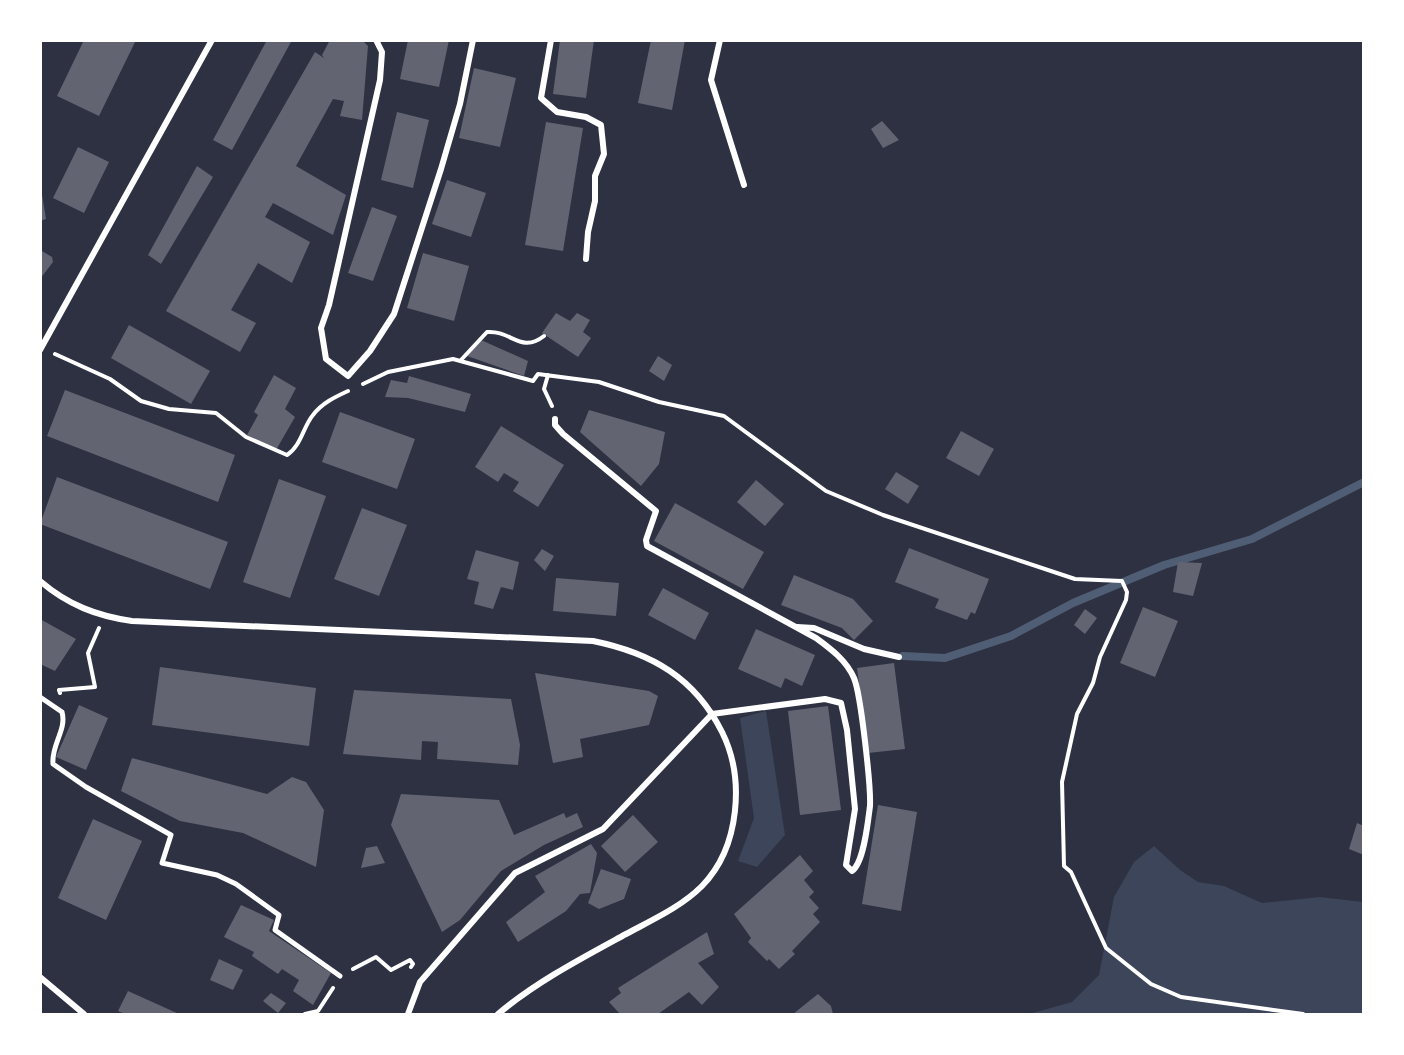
<svg xmlns="http://www.w3.org/2000/svg" width="1404" height="1055" font-family="'Asap Condensed',sans-serif">
<style>
.green{fill:#3c4559}
.lines{fill:none;stroke-linecap:round;stroke-linejoin:round}
.stream{stroke:#4f5d75;stroke-width:8}
.building{fill:#626471}
.path{stroke:#fff;stroke-width:4}
.pedestrian{stroke:#fff;stroke-width:5}
.minor{stroke:#fff;stroke-width:6}
</style>
<rect width="100%" height="100%" fill="#2d3142"/>
<!-- green -->
<path class="green" d="M766 711 785 835 757 867 738 861 754 818 740 718Z
M1154 846 1180 870 1198 882 1224 886 1262 903 1320 897 1363 902V1014H1029L1072 1002 1099 975 1114 897 1134 862Z"/>
<g class="lines">
<!-- stream -->
<path class="stream" d="M903 656 945 658 1011 636 1073 603 1164 565 1252 539 1364 482"/>
</g>
<!-- building -->
<path class="building" d="M84 40H136L99 116 57 96Z
M267 40H292L232 150 213 140Z
M330 40H362L368 46 362 120 340 116 344 101 333 99 296 166 346 195 333 235 273 203 265 217 310 242 292 283 258 263 231 310 256 323 240 352 166 311 315 52 324 58 322 55Z
M408 40H449L439 87 400 79Z
M560 40H594L586 98 553 94Z
M651 40H685L672 110 638 103Z
M474 68 516 78 500 147 459 138Z
M397 112 429 120 413 188 381 180Z
M882 121 899 140 883 148 871 129Z
M546 122 583 128 563 251 525 245Z
M78 147 109 162 84 213 53 198Z
M197 166 213 177 161 264 148 255Z
M447 180 486 193 471 237 432 224Z
M40 182 46 219 40 221Z
M372 207 397 216 373 281 348 273Z
M42 251 52 257 53 262 40 279Z
M423 253 469 266 454 321 407 308Z
M556 313 570 321 577 313 590 320 583 332 591 338 578 357 542 333Z
M129 325 210 371 191 404 111 358Z
M481 340 528 361 524 376 467 356Z
M658 356 672 365 664 381 649 371Z
M274 375 296 388 285 409 295 417 276 450 247 435 258 415 254 412Z
M409 376 471 394 465 412 408 398 385 397 391 380 407 383Z
M65 390 235 455 218 502 47 436Z
M589 410 665 432 659 464 641 486 580 432Z
M340 412 415 439 397 489 322 462Z
M501 426 564 465 538 507 513 491 519 482 504 473 498 482 475 467Z
M961 431 994 449 979 476 946 458Z
M896 472 919 486 908 504 885 489Z
M57 477 228 542 210 589 40 524Z
M279 479 326 496 290 598 243 582Z
M756 480 784 504 765 526 737 502Z
M675 503 764 552 743 589 654 541Z
M362 508 407 525 379 596 334 579Z
M909 548 989 579 975 614 971 612 967 620 935 608 939 599 895 582Z
M542 549 554 556 545 571 534 560Z
M476 550 519 562 513 590 501 587 493 609 474 604 479 582 467 579Z
M1178 562 1202 563 1193 596 1173 592Z
M794 575 853 599 873 621 854 640 842 628 781 605Z
M556 578 619 583 616 616 553 611Z
M663 588 709 613 695 640 648 615Z
M1143 607 1178 621 1155 677 1120 663Z
M1085 609 1097 618 1085 634 1074 625Z
M40 619 76 639 55 671 40 664Z
M756 629 815 655 802 686 785 678 781 688 738 669Z
M894 663 905 749 868 753 857 668Z
M160 667 316 688 309 746 152 725Z
M535 673 649 691 658 696 649 725 580 739 583 757 553 763Z
M354 690 511 699 520 745 518 765 437 759 438 742 422 741 421 760 343 754Z
M79 705 108 718 86 770 56 757Z
M828 706 841 810 800 815 788 711Z
M132 758 267 794 292 777 306 782 324 810 316 867 243 833 180 821 121 791Z
M401 794 499 800 514 835 564 813 566 818 577 813 583 827 544 845 501 871 460 920 442 932 391 825Z
M878 805 917 812 901 911 862 904Z
M633 815 658 842 625 872 601 846Z
M93 819 142 841 106 920 58 898Z
M1357 823 1364 826V855L1349 849Z
M591 844 597 853 590 893 580 894 566 911 518 942 506 922 545 892 535 876Z
M377 846 385 863 361 868 366 848Z
M800 855 813 871 804 880 814 892 809 897 819 908 813 914 820 922 792 951 795 954 779 969 769 959 767 961 748 942 751 938 734 914Z
M601 869 631 879 624 899 599 909 588 903Z
M241 905 274 920 269 931 331 973 313 1005 293 991 299 980 282 969 278 974 252 956 254 952 224 937Z
M707 932 714 954 698 963 719 987 702 1005 689 992 658 1014H620L609 1002 621 993 618 988Z
M219 959 243 970 233 990 210 980Z
M128 991 179 1014H125L118 1011Z
M271 993 286 1003 278 1013 263 1001Z
M818 994 831 1006 833 1014H793Z"/>
<g class="lines">
<!-- path -->
<path class="path" d="M55 354 110 379 141 401 169 409 216 413 246 437 287 455C301 446 303 427 313 415 322 403 335 397 348 391
M461 360 487 332C511 330 521 354 544 336
M548 375 544 389 552 406
M363 384 388 372 453 359 533 381 538 374 599 382 659 402 724 416 826 491 883 515 1075 579 1122 581 1127 592 1126 600 1100 657 1093 683 1077 714 1062 782 1064 866 1071 872 1106 948 1151 984 1181 997 1303 1014
M60 693 59 690 95 687 88 653 99 628
M353 969 376 957 391 970 410 960 413 964 411 967
M305 1014 318 1011 333 988"/>
<!-- pedestrian -->
<path class="pedestrian" d="M40 697 62 712C67 730 51 745 53 764L86 787 171 835 162 863 217 875 236 884 279 915 275 930 340 976"/>
<!-- minor -->
<path class="minor" d="M376 40 382 52 380 80 329 305 321 328 326 359 348 376 370 351 394 314 441 169 460 104 473 40
M551 40 541 98 557 112 586 117 601 125 604 154 595 176V201L588 232 586 259
M720 40 711 80 744 185
M40 350 212 40
M40 581C68 605 97 616 132 621L593 641C652 653 695 678 722 732 745 778 740 847 702 886 681 907 652 920 626 934 582 958 536 982 498 1014
M797 627 814 628 864 649 899 657
M40 977 84 1014
M408 1014 420 982 515 873 603 829 712 714 825 699 841 703 847 730 855 809 846 865 852 871C864 863 868 821 870 806 871 787 861 695 854 678 846 660 831 649 816 638L647 546 646 540 656 511 563 434 555 425V419"/>
</g>
<!-- border -->
<rect width="1404" height="1055" fill="none" stroke="#ffffff" stroke-width="84"/>
</svg>
